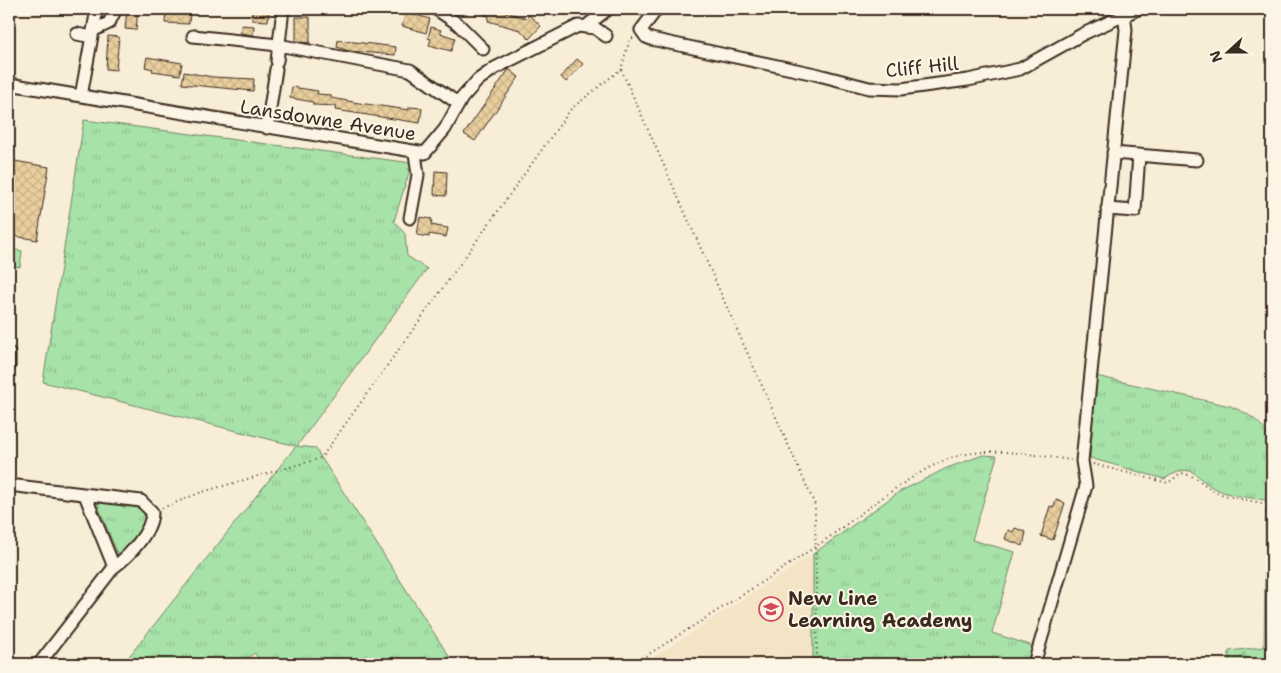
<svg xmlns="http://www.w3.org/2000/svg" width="1281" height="673" font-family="'Shantell Sans',sans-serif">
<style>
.built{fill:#f4e4c6}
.grass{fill:url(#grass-tufts);stroke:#718664}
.forest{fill:url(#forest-firs);stroke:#718664}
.pitch{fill:#a7e2a9;stroke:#718664}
.building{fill:url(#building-cross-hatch);stroke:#3b2a1e}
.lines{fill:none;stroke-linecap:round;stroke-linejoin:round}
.minor-casing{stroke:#3b2a1e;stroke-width:15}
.path{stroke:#3b2a1e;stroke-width:2;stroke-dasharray:1 4;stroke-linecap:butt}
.minor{stroke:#fcf5e5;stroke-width:11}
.labels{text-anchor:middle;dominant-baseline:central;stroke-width:4;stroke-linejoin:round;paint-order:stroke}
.street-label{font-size:19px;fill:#3b2a1e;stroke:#fcf5e5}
.poi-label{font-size:19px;font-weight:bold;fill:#3b2a1e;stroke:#fcf5e5;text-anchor:start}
</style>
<defs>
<pattern id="grass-tufts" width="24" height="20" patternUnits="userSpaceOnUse" patternTransform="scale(1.25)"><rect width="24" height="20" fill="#a7e2a9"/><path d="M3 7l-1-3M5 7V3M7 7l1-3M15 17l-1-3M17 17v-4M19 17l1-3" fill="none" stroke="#91c291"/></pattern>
<pattern id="forest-firs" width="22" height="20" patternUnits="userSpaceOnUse" patternTransform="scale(1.25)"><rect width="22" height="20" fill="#a7e2a9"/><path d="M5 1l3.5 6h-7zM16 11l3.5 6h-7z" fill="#91c291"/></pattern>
<pattern id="building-cross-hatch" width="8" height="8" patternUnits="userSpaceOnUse" patternTransform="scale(1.25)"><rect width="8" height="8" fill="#e9cf9e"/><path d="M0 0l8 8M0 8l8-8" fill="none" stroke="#c9b288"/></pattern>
</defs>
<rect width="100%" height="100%" fill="#f8edd7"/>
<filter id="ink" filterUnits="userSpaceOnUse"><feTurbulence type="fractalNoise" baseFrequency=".02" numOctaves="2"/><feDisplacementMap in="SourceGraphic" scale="10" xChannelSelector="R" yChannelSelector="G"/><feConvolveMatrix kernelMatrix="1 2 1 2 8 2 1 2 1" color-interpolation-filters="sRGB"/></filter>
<g filter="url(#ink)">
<!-- built -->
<path class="built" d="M813 554V664H643Z"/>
<!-- grass -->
<path class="grass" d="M84 120 412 163 394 221 405 234 407 256 427 269 297 446 315 448 454 664H261L255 653 238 664H123L296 446 43 382Z
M1096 376 1230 406C1281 426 1272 451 1272 501 1255 498 1234 497 1218 490 1192 479 1198 459 1164 479L1090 458Z
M983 455 997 456 972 540 1015 552 992 633 1033 646 1028 664H813V554L899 492 947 468Z
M99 501 139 508 144 512V524L121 554 117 553 97 503Z"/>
<!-- forest -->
<path class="forest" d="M1266 509 1272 510V664H1229V651L1264 647Z"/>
<!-- pitch -->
<path class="pitch" d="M9 249 22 251 20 267 9 266Z"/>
<!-- building -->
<path class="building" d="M127 9H138L136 30 125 29Z
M166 9 190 11 189 24 165 23Z
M252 9H269L268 21 252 20Z
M486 9H506L505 12 526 18 529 15 541 26 529 39 520 30 488 21 489 16 484 15Z
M406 12 430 19 426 33 402 26Z
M296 17H310V43L296 41Z
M241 25 254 26 253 35 240 33Z
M431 27 441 30 440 33 455 38 451 51 429 45 431 39 428 38Z
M108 36 119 37 116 70 106 69Z
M338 40 396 47 395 55 349 51 337 47Z
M147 57 182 63 180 75 152 71 153 69 145 67Z
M577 59 583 64 566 82 561 77Z
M509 69 519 77 475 141 464 134Z
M184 72 213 77 254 79 253 91 182 84Z
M292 87 318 91 317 94 331 95V98L359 103 409 110V107L422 108 420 123 335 110 336 106 313 105V102L290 98Z
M9 160 49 167 37 240 9 235Z
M435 171 447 172 446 196 434 195Z
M420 217 432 219 431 225 448 228 446 237 429 234V237L417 235Z
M1056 500 1065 503 1053 540 1041 536 1050 506 1054 507Z
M1015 528 1026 532 1023 546 1005 539 1008 530 1013 532Z"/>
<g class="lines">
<!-- minor casing -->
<g class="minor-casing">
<path id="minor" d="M436 9 458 24 483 49
M657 9 641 30 646 37 651 39 815 74 869 88 901 89 968 80 1020 69 1083 34 1138 9
M585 27 608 9
M94 30 109 23 116 9
M77 34 92 37
M193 36 278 45 410 70 459 104
M277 61 283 9
M9 84 425 153 445 129 462 98 478 80 495 68 578 26 595 28 606 36
M81 96 97 9
M267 128 276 69
M1113 153 1197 160
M1107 209 1135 211 1139 155
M410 218 418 175 415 153
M9 353V366
M9 485 141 501 152 512C152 532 129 556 114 567
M39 664 114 567 85 495
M1034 664 1086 486 1082 461 1126 30 1124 14"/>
</g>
<!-- path -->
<path class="path" d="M633 38 630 39 621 69 815 505 817 664
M1093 464 1168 483 1181 473C1200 476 1202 486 1218 493 1235 499 1254 501 1272 505
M162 508 202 492 321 458 571 109 621 69
M633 664C695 625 757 586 818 545 856 519 912 470 954 457 993 446 1032 455 1071 460"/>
<!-- minor -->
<use href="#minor" class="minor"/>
</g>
</g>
<!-- icons -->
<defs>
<g id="school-ring" transform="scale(1.25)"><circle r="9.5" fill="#fcf5e5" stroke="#d1495b" stroke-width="1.5"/><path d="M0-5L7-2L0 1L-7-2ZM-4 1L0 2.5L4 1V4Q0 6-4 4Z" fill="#d1495b"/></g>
</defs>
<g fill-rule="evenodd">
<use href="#school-ring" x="771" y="609"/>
</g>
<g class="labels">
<!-- street labels -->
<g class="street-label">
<text transform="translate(922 67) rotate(-6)">Cliff Hill</text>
<text transform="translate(328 120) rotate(9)">Lansdowne Avenue</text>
</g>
<!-- poi labels -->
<g class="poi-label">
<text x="788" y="598">New Line<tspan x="788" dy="22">Learning Academy</tspan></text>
</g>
</g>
<!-- margin -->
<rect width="1281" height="673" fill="none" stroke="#fcf5e5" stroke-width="30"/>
<rect x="15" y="15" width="1251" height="643" fill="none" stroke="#3b2a1e" stroke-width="2" filter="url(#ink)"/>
<!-- north arrow -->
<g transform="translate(1228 52) rotate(249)" stroke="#fcf5e5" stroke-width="4" paint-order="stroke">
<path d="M0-4L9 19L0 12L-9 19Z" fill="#3b2a1e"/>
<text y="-8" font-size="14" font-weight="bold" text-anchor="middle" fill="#3b2a1e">N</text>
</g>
</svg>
